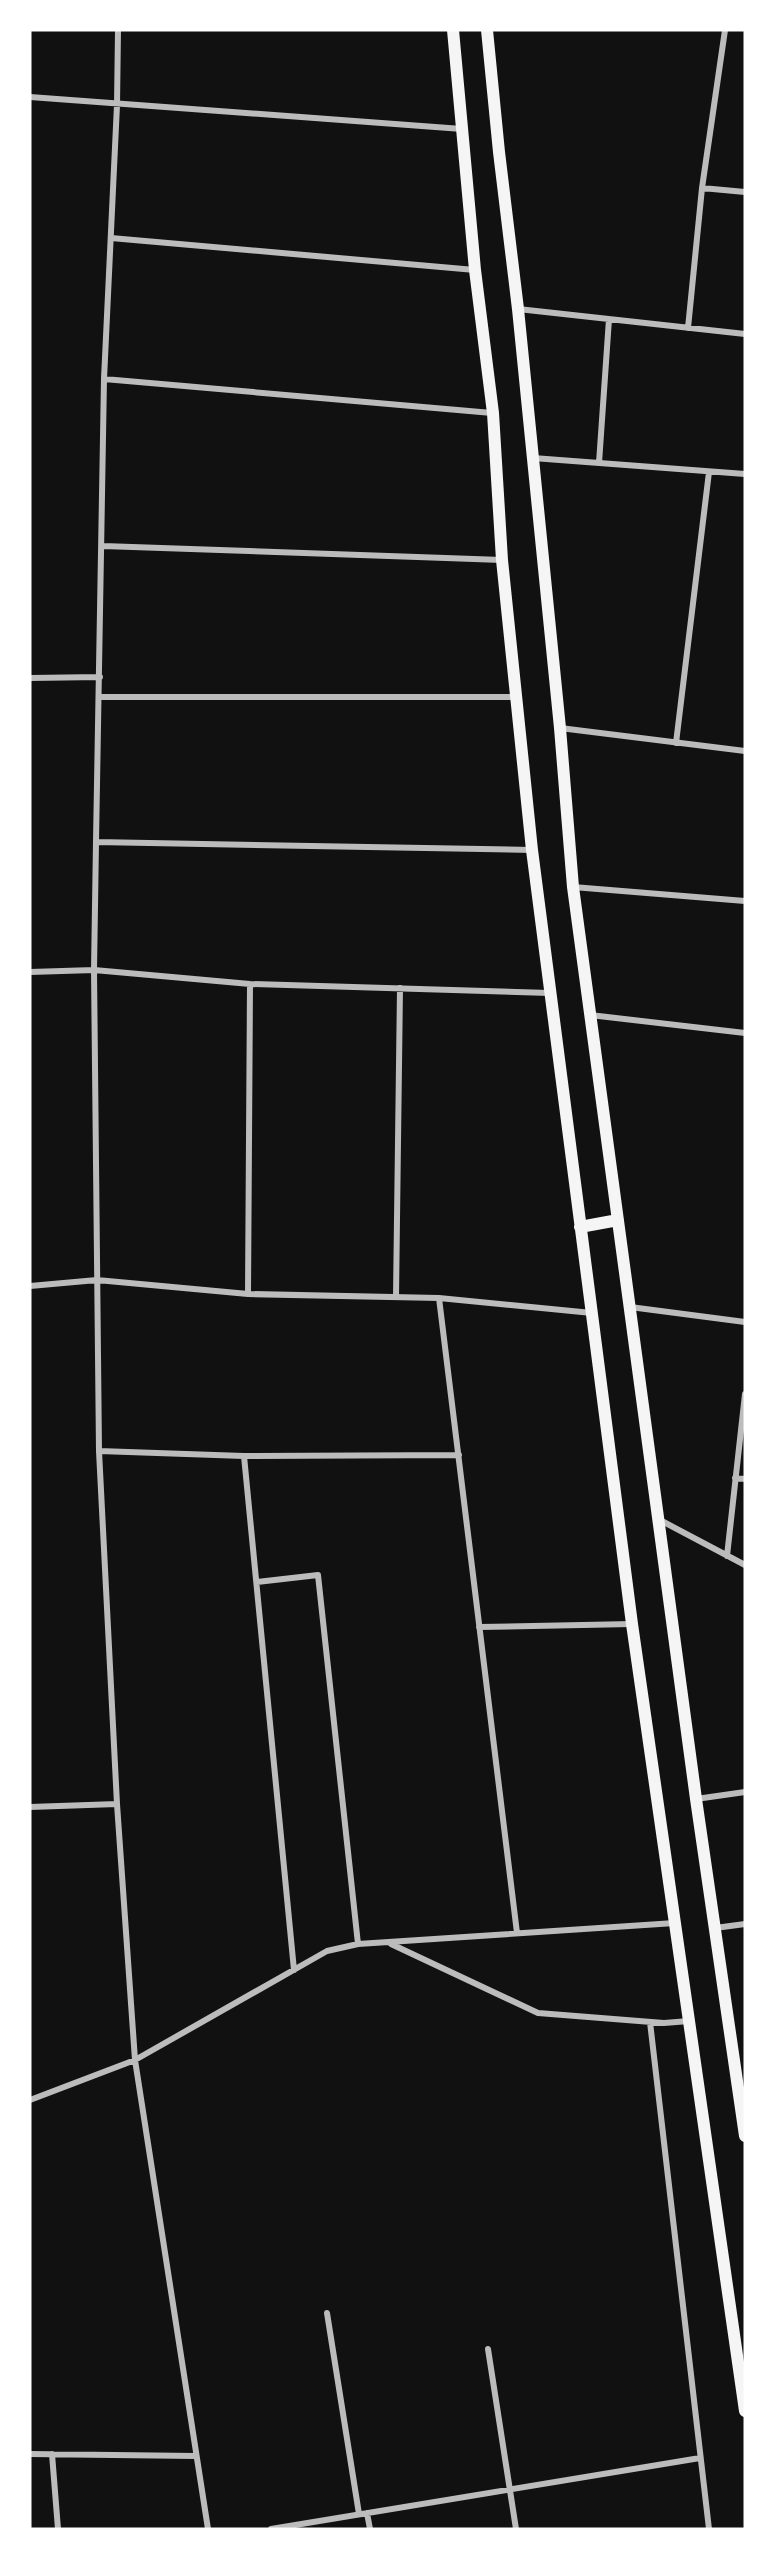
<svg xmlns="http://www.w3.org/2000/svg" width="775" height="2559" font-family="'Golos Text',sans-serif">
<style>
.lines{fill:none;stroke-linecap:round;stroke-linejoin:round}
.minor{stroke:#bcbcbc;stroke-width:6}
.secondary{stroke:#f5f5f5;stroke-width:12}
</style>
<rect width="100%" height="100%" fill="#111"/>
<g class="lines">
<!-- minor -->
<path class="minor" d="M118 30 117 105 104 379 96 842 94 970 99 1451 117 1804 135 2060 208 2529
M30 97 462 129
M702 188 745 192
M111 238 475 270
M518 309 745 334
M688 328 702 188 725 30
M104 379 492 413
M533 458 745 474
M599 463 609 319
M103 546 502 560
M30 678 100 677
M100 697H517
M560 728 745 751
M676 743 709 472
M96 842 532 850
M573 887 745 901
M30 972 94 970 250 984 550 993
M590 1015 745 1033
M30 1286 97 1280 248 1294 439 1298 592 1313
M248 1294 250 984
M396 1297 400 988
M439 1298 517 1933
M630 1307 745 1322
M99 1451 244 1456 459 1455
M244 1456 294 1970
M735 1478 745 1479
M658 1519 745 1565
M727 1556 745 1394
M257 1582 318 1575 358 1944
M479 1627 632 1624
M696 1799 745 1792
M30 1807 117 1804
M715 1928 745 1924
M391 1944 538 2013 664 2023 689 2021
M650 2022 709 2529
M30 2100 135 2060 327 1951 358 1944 675 1923
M327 2313 359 2514
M488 2349 516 2529
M30 2454 196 2456
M52 2454 58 2529
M367 2513 370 2529
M271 2529 700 2458"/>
<!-- secondary -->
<path class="secondary" d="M453 30 475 270 493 413 502 560 532 850 632 1624 745 2411
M487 30 499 152 518 309 560 728 573 887 696 1799 745 2136
M580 1227 618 1220"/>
</g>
<!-- border -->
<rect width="775" height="2559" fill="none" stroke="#ffffff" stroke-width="63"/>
</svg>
